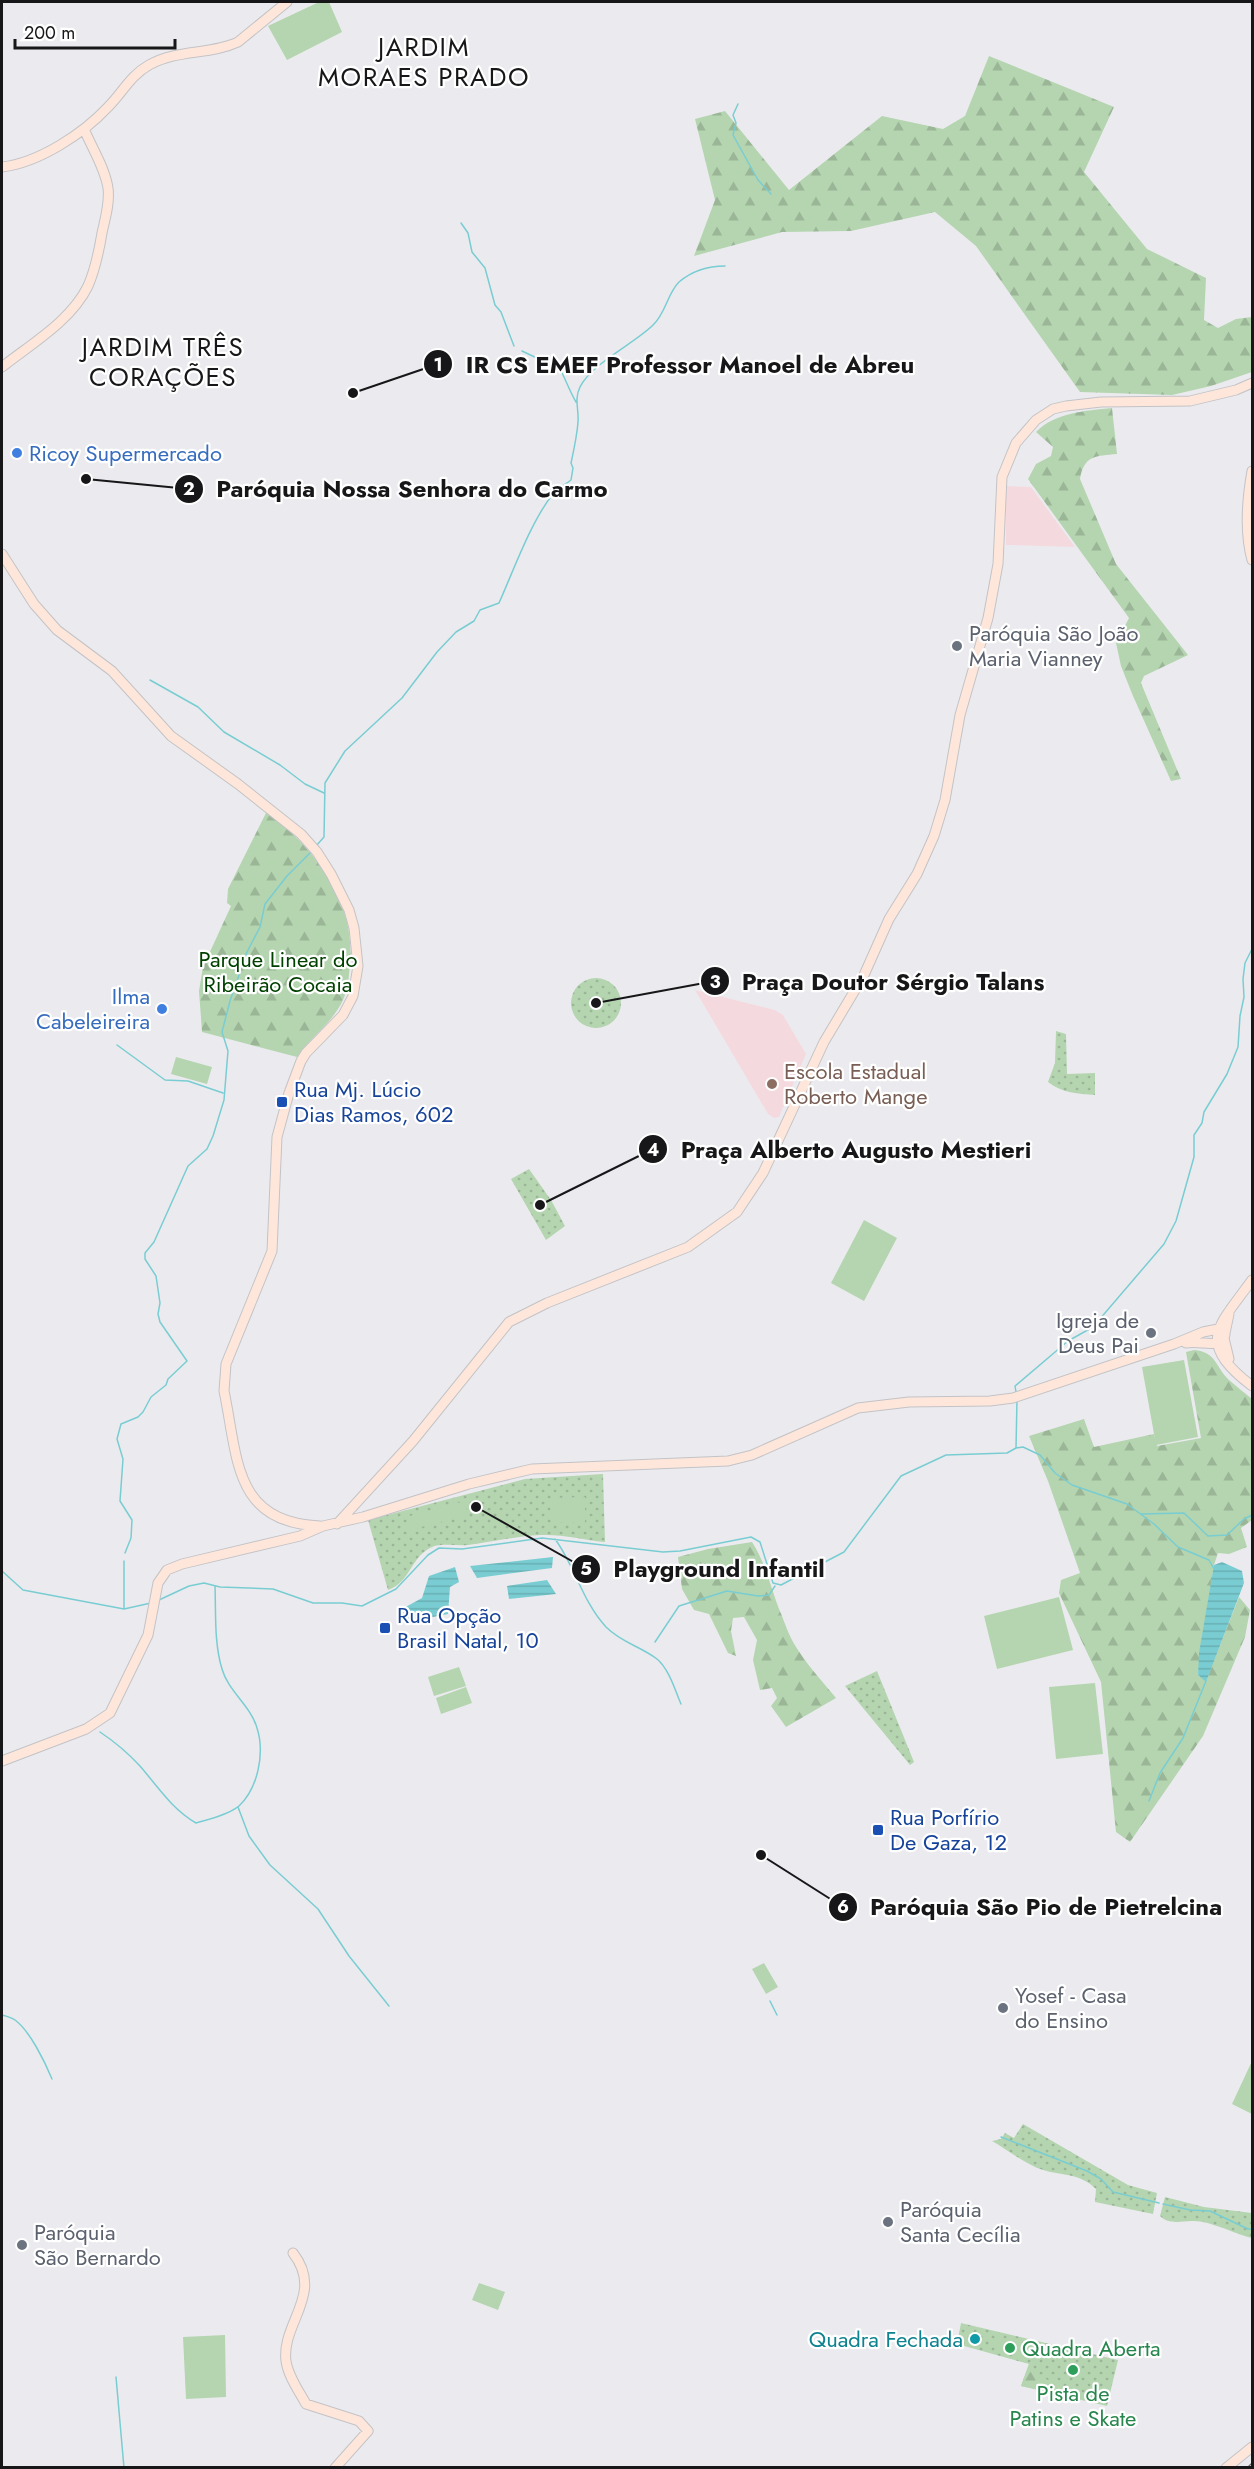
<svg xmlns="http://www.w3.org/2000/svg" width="1254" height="2469" font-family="Jost,sans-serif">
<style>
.education{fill:#f4dadf}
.green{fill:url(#green-dots)}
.forest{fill:url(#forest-firs)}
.pitch{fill:#b4d5b0}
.water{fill:url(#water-rules)}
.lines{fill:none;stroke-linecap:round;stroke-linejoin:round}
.stream{stroke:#79cdd2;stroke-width:1.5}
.secondary-casing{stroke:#c3c3c7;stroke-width:11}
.secondary{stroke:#fee7da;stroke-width:9}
.rail-casing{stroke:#6b6b6d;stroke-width:4}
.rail{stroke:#fff;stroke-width:1.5;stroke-dasharray:4.5;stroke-linecap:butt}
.shop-dot{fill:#3f7fe0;stroke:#fff;stroke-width:2}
.worship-dot{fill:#6b7280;stroke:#fff;stroke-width:2}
.education-dot{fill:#8d6e63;stroke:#fff;stroke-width:2}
.transit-dot{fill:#1a4fb4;stroke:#fff;stroke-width:2}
.culture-dot{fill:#0f9aa8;stroke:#fff;stroke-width:2}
.leisure-dot{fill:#2e9e5b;stroke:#fff;stroke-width:2}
.labels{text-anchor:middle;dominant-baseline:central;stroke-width:4.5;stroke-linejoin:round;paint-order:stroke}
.shop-label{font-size:22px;fill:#366cbe;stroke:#fff;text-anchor:start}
.worship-label{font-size:22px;fill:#5b616d;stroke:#fff;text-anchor:start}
.park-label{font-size:22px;fill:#004100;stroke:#fff}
.education-label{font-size:22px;fill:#785e54;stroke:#fff;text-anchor:start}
.transit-label{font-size:22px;fill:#164399;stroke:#fff;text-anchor:start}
.culture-label{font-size:22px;fill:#0d838f;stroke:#fff;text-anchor:end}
.leisure-label{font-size:22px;fill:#27864d;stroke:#fff;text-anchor:start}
.quarter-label{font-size:26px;letter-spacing:1.5px;fill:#171719;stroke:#fff}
.leader{fill:none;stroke:#171719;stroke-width:2}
.callout-dot{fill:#171719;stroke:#fff;stroke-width:2}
.mark-label{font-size:18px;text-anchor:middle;font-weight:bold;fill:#fff}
.callout-label{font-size:24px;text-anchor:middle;font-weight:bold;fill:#171719;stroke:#fff;stroke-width:4.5;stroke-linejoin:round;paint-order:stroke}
</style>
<defs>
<pattern id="green-dots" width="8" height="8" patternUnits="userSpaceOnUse" patternTransform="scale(1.5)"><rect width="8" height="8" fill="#b4d5b0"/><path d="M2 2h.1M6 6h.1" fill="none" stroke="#9ab697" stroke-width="1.8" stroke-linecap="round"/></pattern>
<pattern id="forest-firs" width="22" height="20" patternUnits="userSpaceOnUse" patternTransform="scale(1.5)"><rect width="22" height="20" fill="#b4d5b0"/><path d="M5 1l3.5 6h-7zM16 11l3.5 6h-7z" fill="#9ab697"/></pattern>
<pattern id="water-rules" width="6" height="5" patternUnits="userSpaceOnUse" patternTransform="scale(1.5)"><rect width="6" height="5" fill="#79cdd2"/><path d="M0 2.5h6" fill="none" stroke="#68afb4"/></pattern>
</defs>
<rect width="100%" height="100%" fill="#ebebef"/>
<!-- education -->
<path class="education" d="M1006 486 1031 487 1075 547 1006 545Z
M695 990 775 1010 783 1015 806 1054 779 1117 774 1118 768 1114Z"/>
<!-- green -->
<path class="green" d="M571 1003a25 25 0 1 1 50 0a25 25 0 1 1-50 0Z
M1056 1031 1066 1034 1067 1074 1095 1073V1095C1078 1094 1062 1093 1048 1082L1055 1063Z
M529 1169 551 1200 565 1226 546 1240 511 1179Z
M603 1474 605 1542C584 1540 562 1534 541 1535 517 1536 492 1542 468 1545 457 1546 442 1543 432 1547 410 1557 411 1582 388 1590L368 1520 525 1479Z
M877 1671 914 1762 910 1765 845 1686Z
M1023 2124 1128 2185 1157 2193 1153 2214 1095 2202 1096 2189C1080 2173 1063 2176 1043 2170 1025 2164 1008 2150 992 2141L1001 2139 1005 2133 1014 2138Z
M1165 2197 1204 2207 1252 2213V2238C1235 2234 1209 2220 1192 2221 1181 2221 1169 2225 1160 2216Z
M961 2323 1118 2360 1107 2406 1021 2386 1029 2364 957 2344Z"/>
<!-- forest -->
<path class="forest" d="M989 56 1114 107 1084 172 1147 249 1206 278 1204 320 1218 328 1236 319 1252 317V372L1211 386 1172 395 1080 392 976 246 935 212 851 231 782 232 694 256 715 200 695 119 725 111 789 190 882 116 943 129 965 116Z
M1112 408 1117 454C1096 456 1084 455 1080 479L1116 564 1188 655 1144 676 1141 683 1181 779 1171 781 1133 696 1121 666 1116 643 1129 618 1028 479 1036 464 1051 456 1053 447 1036 432C1056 412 1085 411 1112 408Z
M267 811C314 849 356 900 350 964 349 976 348 990 343 1000 333 1022 311 1037 297 1057L202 1032 199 991 203 967 231 906 227 903 228 889Z
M1194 1350C1217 1352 1215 1367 1229 1380 1237 1387 1245 1393 1252 1399V1520L1241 1528 1247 1547 1229 1554 1218 1553 1214 1565 1198 1675 1206 1681 1239 1597 1250 1610 1245 1637 1203 1736 1130 1842 1116 1832 1101 1682 1059 1593 1061 1580 1080 1573 1048 1481 1029 1436 1084 1419 1094 1447 1154 1434 1157 1446 1201 1438 1186 1352Z
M752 1542C767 1565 771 1591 782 1616 786 1627 791 1640 798 1650 809 1667 823 1682 836 1698L786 1727 771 1706 777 1698 772 1688 760 1690 753 1660 757 1640 744 1617 733 1618 731 1631 736 1656 728 1653 709 1614 694 1610 682 1589 678 1557 708 1549Z
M1029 2364 1040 2375 1054 2384 1053 2387 1072 2390 1070 2396 1021 2386Z"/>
<!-- pitch -->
<path class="pitch" d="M319 2H329L342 32 287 60 268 26Z
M176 1057 212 1067 207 1084 171 1074Z
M864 1220 897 1238 864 1301 831 1283Z
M1184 1360 1198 1437 1156 1445 1142 1367Z
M585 1497V1522H551L550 1498Z
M465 1501 467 1515 410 1530 406 1517Z
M1059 1597 1073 1650 997 1669 984 1616Z
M459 1667 466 1686 434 1696 428 1677Z
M1095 1683 1103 1754 1056 1759 1049 1687Z
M466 1687 472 1703 441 1714 436 1698Z
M764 1963 778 1987 766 1994 752 1969Z
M1252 2061V2114L1232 2104Z
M479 2283 505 2292 498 2310 472 2300Z
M225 2335 226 2397 186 2399 183 2337Z
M998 2337 1027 2344 1023 2358 994 2351Z"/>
<!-- water -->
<path class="water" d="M553 1557 552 1568 477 1578 470 1566Z
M1222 1562 1242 1571 1244 1583 1206 1682 1198 1675 1199 1653 1214 1565Z
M455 1567 459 1582 450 1587 448 1614 408 1622 402 1609 422 1598 429 1576Z
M547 1580 556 1594 509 1599 507 1586Z"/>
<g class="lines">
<!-- stream -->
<path class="stream" d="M738 104 733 115 736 123 733 135 758 180 771 194
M461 223 468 233 472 252 485 268 495 305 501 312 514 346
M522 351 560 369C566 380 569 390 576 402
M150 680 198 707 224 732 280 765 305 784 324 793
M316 846 324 837 325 783 345 751 402 698 437 652 456 632 474 621 480 610 499 603C513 572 531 521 553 494 557 488 565 485 571 480L573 468 571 463C574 449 577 436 578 422 579 410 574 399 580 387 592 363 634 344 653 325 666 313 667 294 679 282 692 271 709 266 725 266
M117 1045 165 1080 188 1081 223 1093
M1016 1392 1015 1386 1068 1341 1093 1327 1164 1244 1176 1221 1194 1157V1135L1202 1123 1204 1112 1227 1074 1238 1047 1240 1016 1244 997 1243 979 1245 963 1252 949
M1016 1448 1017 1399
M1141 1514 1184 1513 1208 1536 1227 1535 1244 1519 1252 1515
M555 1539C575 1566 582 1601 606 1627 622 1643 640 1646 657 1659 669 1669 675 1690 681 1704
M125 1553 131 1538 132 1520 120 1501 123 1459 117 1439 121 1424 138 1417 143 1412 151 1397 166 1385 168 1379 187 1361 160 1322 158 1314 160 1303 156 1276 145 1259V1253L154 1242 188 1166 207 1149 213 1136 224 1100 227 1063 228 1051 222 1032 230 1001 247 952 260 927 265 904 287 876 311 852
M124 1561V1608
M2 1571 23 1590 124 1609 151 1603
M159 1600 189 1586 204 1583 220 1587 273 1589 313 1603H342L362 1606 396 1589 428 1555 439 1548 462 1549 542 1538 663 1552 680 1551 751 1537 760 1542 773 1583 781 1585 844 1552 901 1476 946 1455 1007 1453 1016 1448 1023 1447 1040 1455 1055 1473 1072 1485 1127 1504 1154 1524 1178 1547 1209 1560 1214 1569
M655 1642 679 1606 727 1591 758 1596 769 1595 775 1586
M100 1732C115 1742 128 1753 140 1766 158 1787 172 1809 196 1823 209 1819 228 1815 239 1806 258 1788 265 1753 257 1728 251 1706 228 1691 222 1669 214 1643 216 1613 215 1586
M1149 1801 1160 1773 1183 1738 1206 1681
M238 1807 249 1836 270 1865 318 1909 349 1956 389 2006
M770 2001 777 2015
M2 2015C6 2016 12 2018 15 2020 30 2031 45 2062 52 2079
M1001 2137 1087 2171 1101 2179 1113 2192 1159 2203
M1163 2204 1190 2210 1210 2211 1248 2229H1252
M116 2377 124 2468"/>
<!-- secondary casing -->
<g class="secondary-casing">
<path id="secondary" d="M2 167C38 163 83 134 108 107 122 93 131 75 149 65 177 49 210 55 238 42L287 2
M2 367C31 344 71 321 88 286 95 270 99 251 102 233 105 219 110 203 108 188 105 168 92 148 84 129
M1252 471C1247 499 1244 531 1252 560
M2 554 34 604 57 630 112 671 171 736 238 784 301 834 317 852 331 874 349 910 354 928 358 966 353 996 343 1015 306 1053 301 1061 289 1093 277 1137 272 1251 226 1364 224 1391C238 1457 233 1523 320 1526
M1252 1280C1218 1327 1195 1342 1252 1386
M1186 1343C1197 1341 1214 1346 1222 1342
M1229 1359 1224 1338 1229 1314
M337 1524 413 1441 509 1322 547 1303 688 1247 737 1212 763 1173 824 1042 864 975 889 919 917 874 934 836 945 800 960 715 988 618 998 564 1002 477 1016 443 1036 420 1053 409 1066 406 1101 402 1190 401 1236 390 1252 383
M2 1761 86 1729 110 1713 148 1635 158 1583 167 1570 182 1564 300 1536 323 1526 363 1517 469 1484 532 1469 728 1461 752 1455 858 1408 909 1402 990 1401 1013 1398 1174 1344 1203 1332 1218 1329 1225 1335
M293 2253C325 2294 281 2323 286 2361 288 2376 299 2391 306 2404L359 2421 368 2431 335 2468
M1226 2468 1252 2447"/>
</g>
<!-- secondary -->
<use href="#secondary" class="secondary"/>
<!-- rail casing -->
<g class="rail-casing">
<path id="rail" d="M1249 2468 1252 2465"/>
</g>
<!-- rail -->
<use href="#rail" class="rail"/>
</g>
<!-- markers -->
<g class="shop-dot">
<circle cx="17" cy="453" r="6"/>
<circle cx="162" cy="1009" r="6"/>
</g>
<g class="worship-dot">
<circle cx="957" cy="646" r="6"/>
<circle cx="1151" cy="1333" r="6"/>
<circle cx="1003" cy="2008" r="6"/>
<circle cx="888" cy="2222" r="6"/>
<circle cx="22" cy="2245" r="6"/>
</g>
<circle class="education-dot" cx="772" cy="1084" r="6"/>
<g class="transit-dot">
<rect x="276" y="1096" width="12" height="12" rx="3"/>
<rect x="379" y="1622" width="12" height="12" rx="3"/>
<rect x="872" y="1824" width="12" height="12" rx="3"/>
</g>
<circle class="culture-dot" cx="975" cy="2339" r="6"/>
<g class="leisure-dot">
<circle cx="1010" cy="2348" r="6"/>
<circle cx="1073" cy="2370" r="6"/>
</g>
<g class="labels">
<!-- shop labels -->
<g class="shop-label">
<text x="29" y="453">Ricoy Supermercado</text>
<text x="150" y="996" text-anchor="end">Ilma<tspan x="150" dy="25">Cabeleireira</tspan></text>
</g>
<!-- worship labels -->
<g class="worship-label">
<text x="969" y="633">Paróquia São João<tspan x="969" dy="25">Maria Vianney</tspan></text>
<text x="1139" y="1320" text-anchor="end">Igreja de<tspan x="1139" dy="25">Deus Pai</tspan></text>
<text x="1015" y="1995">Yosef - Casa<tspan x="1015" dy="25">do Ensino</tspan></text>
<text x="900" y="2209">Paróquia<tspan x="900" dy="25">Santa Cecília</tspan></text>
<text x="34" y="2232">Paróquia<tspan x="34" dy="25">São Bernardo</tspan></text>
</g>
<!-- park labels -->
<g class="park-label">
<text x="278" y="959">Parque Linear do<tspan x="278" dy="25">Ribeirão Cocaia</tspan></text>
</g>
<!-- education labels -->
<g class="education-label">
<text x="784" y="1071">Escola Estadual<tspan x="784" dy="25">Roberto Mange</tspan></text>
</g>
<!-- transit labels -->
<g class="transit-label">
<text x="294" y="1089">Rua Mj. Lúcio<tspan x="294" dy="25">Dias Ramos, 602</tspan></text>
<text x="397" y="1615">Rua Opção<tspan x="397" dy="25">Brasil Natal, 10</tspan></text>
<text x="890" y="1817">Rua Porfírio<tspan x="890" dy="25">De Gaza, 12</tspan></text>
</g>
<!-- culture labels -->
<g class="culture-label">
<text x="963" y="2339">Quadra Fechada</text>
</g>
<!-- leisure labels -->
<g class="leisure-label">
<text x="1022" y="2348">Quadra Aberta</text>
<text x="1073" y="2393" text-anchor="middle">Pista de<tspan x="1073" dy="25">Patins e Skate</tspan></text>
</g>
<!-- quarter labels -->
<g class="quarter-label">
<text x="424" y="47">JARDIM<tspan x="424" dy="30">MORAES PRADO</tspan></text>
<text x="163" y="347">JARDIM TRÊS<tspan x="163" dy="30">CORAÇÕES</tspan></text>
</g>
</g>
<!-- callouts -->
<path class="leader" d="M353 393L438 364M86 479L189 489M596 1003L715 981M540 1205L653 1149M476 1507L586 1569M761 1855L843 1907"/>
<g class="callout-dot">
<circle cx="353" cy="393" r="6"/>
<circle cx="86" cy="479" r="6"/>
<circle cx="596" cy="1003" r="6"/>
<circle cx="540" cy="1205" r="6"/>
<circle cx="476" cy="1507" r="6"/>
<circle cx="761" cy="1855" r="6"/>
<circle cx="438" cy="364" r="15"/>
<circle cx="189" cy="489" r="15"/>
<circle cx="715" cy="981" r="15"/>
<circle cx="653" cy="1149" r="15"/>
<circle cx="586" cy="1569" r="15"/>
<circle cx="843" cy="1907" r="15"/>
</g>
<g class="mark-label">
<text x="438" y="371">1</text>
<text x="189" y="495">2</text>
<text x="715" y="988">3</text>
<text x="653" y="1156">4</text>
<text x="586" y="1575">5</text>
<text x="843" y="1913">6</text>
</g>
<g class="callout-label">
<text x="690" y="373">IR CS EMEF Professor Manoel de Abreu</text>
<text x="412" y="497">Paróquia Nossa Senhora do Carmo</text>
<text x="893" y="990">Praça Doutor Sérgio Talans</text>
<text x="856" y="1158">Praça Alberto Augusto Mestieri</text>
<text x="719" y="1577">Playground Infantil</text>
<text x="1046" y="1915">Paróquia São Pio de Pietrelcina</text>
</g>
<!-- border -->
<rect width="1254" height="2469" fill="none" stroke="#171719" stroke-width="6"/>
<!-- scale -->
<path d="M15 39v9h160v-9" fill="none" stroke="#171719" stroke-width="3"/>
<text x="24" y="39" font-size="18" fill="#171719" stroke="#ffffff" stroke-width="4.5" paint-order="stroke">200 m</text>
</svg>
